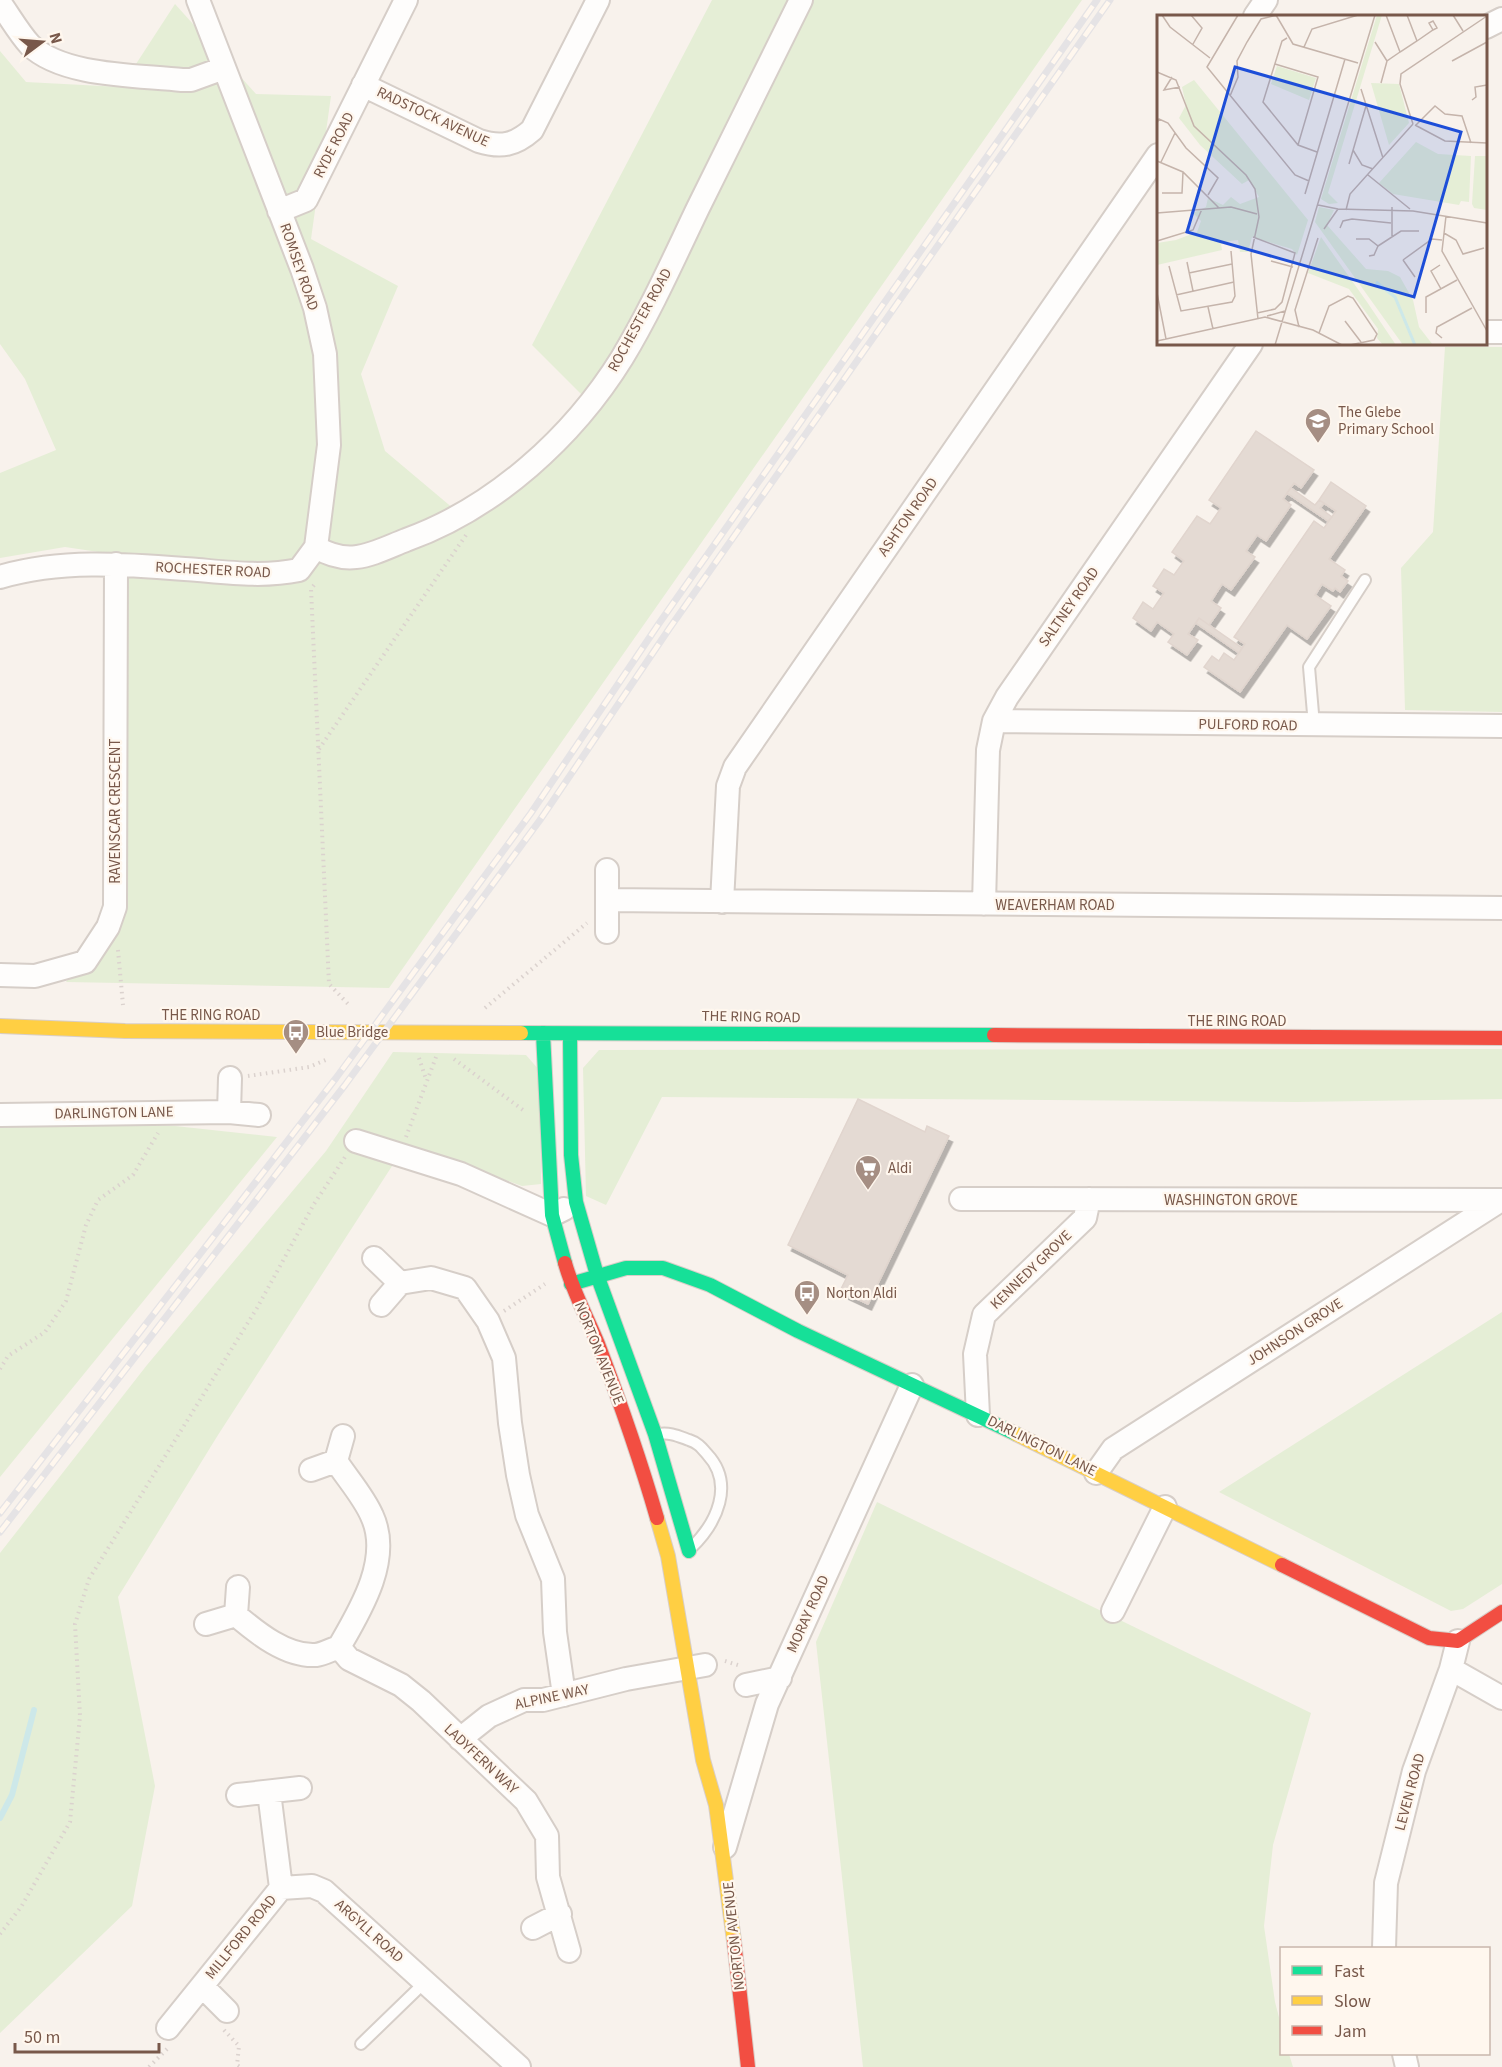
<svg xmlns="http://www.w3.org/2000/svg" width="1502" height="2067" font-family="'Source Sans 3',sans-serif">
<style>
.green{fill:#e5eed6}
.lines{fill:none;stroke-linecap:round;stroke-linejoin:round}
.stream{stroke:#cde8e9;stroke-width:6}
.building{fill:#e4dad3;stroke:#e1d5ce;stroke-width:1.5;filter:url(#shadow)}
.lane-casing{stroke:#d6cec8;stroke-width:14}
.street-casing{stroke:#d6cec8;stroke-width:26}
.fast-casing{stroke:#d8cec8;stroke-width:16}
.slow-casing{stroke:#d8cec8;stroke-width:16}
.jam-casing{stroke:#d8cec8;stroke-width:16}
.path{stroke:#dbd2ce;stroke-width:4;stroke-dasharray:1.5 4.5;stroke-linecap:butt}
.lane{stroke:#fefdfc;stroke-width:10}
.street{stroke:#fefdfc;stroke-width:22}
.fast{stroke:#16e098;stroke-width:14}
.slow{stroke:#ffcf43;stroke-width:14}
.jam{stroke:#f24e42;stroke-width:14}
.rail-casing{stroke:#e5e3e5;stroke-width:7}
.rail{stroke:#fff7ee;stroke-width:4.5;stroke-dasharray:14;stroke-linecap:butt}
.labels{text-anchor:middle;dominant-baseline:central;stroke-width:4.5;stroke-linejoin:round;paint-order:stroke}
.street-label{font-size:15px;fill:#78584a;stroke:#fff7ee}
.poi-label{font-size:15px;fill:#78584a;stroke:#fff7ee;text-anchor:start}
.inset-river{fill:none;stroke:#cde8e9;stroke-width:3}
.inset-road{fill:none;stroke:#c5b4ab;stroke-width:1.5}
.view{fill:#1d4ed8;fill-opacity:0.15;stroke:#1d4ed8;stroke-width:3}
.inset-edge{fill:none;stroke:#78584a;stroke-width:3}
</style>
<defs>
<filter id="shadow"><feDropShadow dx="3.5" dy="6" stdDeviation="0" flood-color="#0004"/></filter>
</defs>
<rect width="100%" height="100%" fill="#f8f2ec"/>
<!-- green -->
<path class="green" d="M712 0H1082L389 988 66 982 108 924 112 554 65 547 0 558V473L56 450 25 379 0 344V51L26 82 121 87 175 4 256 94 331 96 311 239 398 286 361 374 385 451 467 520 584 397 532 345Z
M1445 347H1502V712L1405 710 1401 568 1433 532Z
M1502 1049V1099L1297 1102 662 1097 606 1205 586 1196 583 1068 599 1050Z
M393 1052 526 1055 540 1071 541 1184 522 1186 398 1142 394 1163 218 1435 118 1597 155 1786 132 1906 0 2033V1553L147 1365 326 1151Z
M0 1121 175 1126 277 1137 0 1477Z
M1502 1312V1584L1463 1609 1451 1611 1219 1492Z
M877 1502 1311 1713 1273 1845 1264 1926 1275 2002 1281 2025 1282 2054H1289L1293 2067H863L816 1642Z"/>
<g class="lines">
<!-- stream -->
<path class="stream" d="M0 1818 12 1795 34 1710"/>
</g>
<!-- building -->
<path class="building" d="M1256 431 1314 470 1301 488 1294 483 1287 493 1283 499 1291 505 1266 541 1257 535 1246 551 1255 557 1231 590 1222 584 1211 601 1221 608 1209 625 1199 618 1188 634 1198 640 1187 655 1168 642 1174 634 1157 622 1151 631 1133 618 1143 602 1153 609 1164 593 1153 586 1164 569 1174 575 1184 561 1172 552 1197 516 1210 524 1221 508 1209 500Z
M1331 482 1366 506 1329 559 1345 570 1341 576 1348 581 1340 592 1335 588 1333 591 1322 584 1315 595 1331 606 1307 639 1287 625 1240 692 1204 667 1212 656 1219 661 1224 653 1234 660 1239 653 1245 644 1234 637 1314 521 1324 528 1336 511 1319 500Z
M1291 488 1315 505 1319 500 1324 503 1320 508 1332 517 1328 521 1287 493Z
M1199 618 1242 648 1239 653 1196 623Z
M858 1099 925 1132 927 1126 949 1136 868 1304 840 1291 848 1275 788 1245Z"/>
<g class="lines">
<!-- lane casing -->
<g class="lane-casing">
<path id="lane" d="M1314 725 1309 667 1365 580
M658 1434C670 1432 678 1436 689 1440 698 1443 701 1447 707 1454 735 1484 717 1523 691 1548
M361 2044 425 1982"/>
</g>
<!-- street casing -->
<g class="street-casing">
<path id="street" d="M0 3C10 17 19 33 30 45 63 77 138 75 182 80H191L224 68
M1255 16 1266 0
M1486 27 1502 19
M363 85 479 141C501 148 515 145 532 130L598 0
M279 211 306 200 406 0
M1486 332H1502
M316 547C350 568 373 553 406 540 495 508 573 437 622 358 651 310 674 258 698 208 732 139 767 69 801 0
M0 577C64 558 132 565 198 570 232 573 265 577 299 570L316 547 329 445 325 354 315 308 302 269 198 0
M994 721 1502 726
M607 870V932
M607 900 1502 908
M722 902 728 786 735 767 1158 155
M984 904 988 750 994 721 1007 697 1251 344
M0 975 35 976 85 962 108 927 115 907 116 564
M229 1112 230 1078
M0 1115 229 1112 259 1115
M356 1141 461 1174 552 1215 564 1209
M961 1199 1501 1200
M374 1258 400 1283 381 1305
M400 1283 431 1278 465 1288 488 1321 504 1358 510 1423 518 1475 527 1515 553 1579 555 1632 564 1695
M978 1415 975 1354 984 1315 1085 1218 1089 1199
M311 1470 336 1461
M1096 1473 1113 1449 1501 1200
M238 1587 236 1615C257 1633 287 1657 316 1655 324 1654 332 1649 339 1647 360 1611 392 1559 372 1516 364 1497 347 1478 336 1461L343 1436
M1113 1611 1165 1507
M206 1624 236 1615
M339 1647 349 1659 401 1685 421 1701 526 1801 547 1836 548 1877 569 1951
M1451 1669 1502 1698
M746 1685 780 1678
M460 1739 489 1716 524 1700H543L626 1679 705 1665
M269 1792 281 1888
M238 1795 300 1788
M725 1847 767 1704 912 1385
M281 1888 312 1886 324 1891 519 2067
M533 1928 560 1914
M1384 1948 1386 1883 1414 1771 1451 1669 1458 1641
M202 1986 227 2011
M168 2028 281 1888
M1404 2054 1407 2067"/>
</g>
<!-- fast casing -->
<g class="fast-casing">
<path id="fast" d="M521 1033 994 1035
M543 1033 552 1215 565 1263
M570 1034 571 1155 576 1202 597 1275 655 1434 689 1551
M571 1284 626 1268H663L710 1285 798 1331 1016 1434"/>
</g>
<!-- slow casing -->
<g class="slow-casing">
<path id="slow" d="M0 1026 125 1031 521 1033
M1016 1434 1282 1565
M657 1518 668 1556 703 1760 716 1805 734 1941"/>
</g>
<!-- jam casing -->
<g class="jam-casing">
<path id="jam" d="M994 1035 1502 1038
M565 1263C573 1292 587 1317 598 1344 620 1402 640 1459 657 1518
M1282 1565 1429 1638 1458 1641 1502 1612
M734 1941 748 2067"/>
</g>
<!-- path -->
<path class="path" d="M314 585 311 589 329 984 350 1006
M319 749 466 535
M118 950 123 1005
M485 1008 587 923
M419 1058 426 1079
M454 1059 523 1110
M248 1076 309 1067 328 1059
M406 1137 436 1057
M504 1311 545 1284
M0 1369 8 1356 45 1332 66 1301 86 1225 98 1200 133 1175 158 1133
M725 1661 741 1666
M0 1934 21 1907 70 1822 80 1716 75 1624 89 1579 257 1308 314 1204 345 1157
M224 2030 239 2046 237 2065 240 2067
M149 2067 168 2048"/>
<!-- lane -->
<use href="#lane" class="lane"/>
<!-- street -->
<use href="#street" class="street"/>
<!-- fast -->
<use href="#fast" class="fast"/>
<!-- slow -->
<use href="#slow" class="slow"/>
<!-- jam -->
<use href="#jam" class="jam"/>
<!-- rail casing -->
<g class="rail-casing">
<path id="rail" d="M0 1513 336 1078 531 813 660 622 1097 0
M0 1532 345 1085 540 820 669 629 1110 0"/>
</g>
<!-- rail -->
<use href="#rail" class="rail"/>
</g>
<!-- icons -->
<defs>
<g id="school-pin" transform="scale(1.35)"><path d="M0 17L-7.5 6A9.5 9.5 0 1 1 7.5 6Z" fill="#a58e83" stroke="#fff7ee"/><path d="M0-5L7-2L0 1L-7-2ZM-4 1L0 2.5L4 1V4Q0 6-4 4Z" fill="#fff"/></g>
<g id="bus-pin" transform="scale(1.35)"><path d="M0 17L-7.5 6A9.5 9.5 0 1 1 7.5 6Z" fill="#a58e83" stroke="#fff7ee"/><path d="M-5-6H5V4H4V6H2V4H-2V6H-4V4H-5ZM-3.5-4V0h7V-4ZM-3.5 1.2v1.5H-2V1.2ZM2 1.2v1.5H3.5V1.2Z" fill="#fff"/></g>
<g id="supermarket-pin" transform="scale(1.35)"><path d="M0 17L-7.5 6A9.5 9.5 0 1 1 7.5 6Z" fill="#a58e83" stroke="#fff7ee"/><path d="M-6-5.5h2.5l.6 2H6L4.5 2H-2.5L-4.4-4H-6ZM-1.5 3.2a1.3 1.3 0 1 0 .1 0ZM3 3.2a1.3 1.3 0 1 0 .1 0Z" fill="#fff"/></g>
</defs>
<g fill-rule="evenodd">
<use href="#school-pin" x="1318" y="421"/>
<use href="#bus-pin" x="296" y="1032"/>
<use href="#supermarket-pin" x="868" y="1168"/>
<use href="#bus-pin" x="807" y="1293"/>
</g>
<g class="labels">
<!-- street labels -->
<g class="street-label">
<text transform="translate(433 117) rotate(25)">RADSTOCK AVENUE</text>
<text transform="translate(334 145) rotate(-63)">RYDE ROAD</text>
<text transform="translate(299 267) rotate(71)">ROMSEY ROAD</text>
<text transform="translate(640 320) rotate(-61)">ROCHESTER ROAD</text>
<text transform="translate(908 517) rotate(-55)">ASHTON ROAD</text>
<text transform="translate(213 570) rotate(3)">ROCHESTER ROAD</text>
<text transform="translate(1069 607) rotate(-55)">SALTNEY ROAD</text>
<text transform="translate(1248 725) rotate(1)">PULFORD ROAD</text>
<text transform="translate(115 811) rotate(-90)">RAVENSCAR CRESCENT</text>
<text x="1055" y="905">WEAVERHAM ROAD</text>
<text x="211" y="1015">THE RING ROAD</text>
<text transform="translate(751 1017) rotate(1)">THE RING ROAD</text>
<text x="1237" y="1021">THE RING ROAD</text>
<text transform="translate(114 1113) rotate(-1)">DARLINGTON LANE</text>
<text x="1231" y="1200">WASHINGTON GROVE</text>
<text transform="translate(1031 1270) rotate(-44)">KENNEDY GROVE</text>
<text transform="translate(1295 1332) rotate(-33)">JOHNSON GROVE</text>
<text transform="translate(599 1353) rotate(68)">NORTON AVENUE</text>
<text transform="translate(1042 1446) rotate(26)">DARLINGTON LANE</text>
<text transform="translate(808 1614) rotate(-66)">MORAY ROAD</text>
<text transform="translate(552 1697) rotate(-12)">ALPINE WAY</text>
<text transform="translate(481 1759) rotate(43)">LADYFERN WAY</text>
<text transform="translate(1410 1792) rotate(-75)">LEVEN ROAD</text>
<text transform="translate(369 1931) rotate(42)">ARGYLL ROAD</text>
<text transform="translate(734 1936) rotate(-96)">NORTON AVENUE</text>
<text transform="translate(241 1937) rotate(-51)">MILLFORD ROAD</text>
</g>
<!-- poi labels -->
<g class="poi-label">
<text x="1338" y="412">The Glebe<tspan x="1338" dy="17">Primary School</tspan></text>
<text x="316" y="1032">Blue Bridge</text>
<text x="888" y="1168">Aldi</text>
<text x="826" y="1293">Norton Aldi</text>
</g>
</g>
<!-- overview -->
<g transform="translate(1157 15)">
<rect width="330" height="330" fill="#f8f2ec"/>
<path d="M220 0H225L171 178 181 188 172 189 164 184ZM120 51 159 63 152 85 114 69ZM37 65 151 205 140 240 135 234 95 222 91 237H83L81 225 73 226 64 229 65 235 0 250V228L19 225 40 217 44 206 36 198 49 192 51 183 66 190 74 182 83 189 102 182 92 165 85 169 43 130 22 103 29 90 25 72ZM214 68 242 69 252 108 232 130ZM259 127 281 139 314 141 312 187 304 186 302 190 236 179 222 168ZM318 141H330V195L317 193 315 189ZM162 192 177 195 170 210 209 254 231 256 243 262 256 285 262 312 276 330H246L158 207ZM164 222 210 287 239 330H226L220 323 221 314 192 274 151 258Z" fill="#e5eed6"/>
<path class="inset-river" d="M219 267 238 282 258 330"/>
<path class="inset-road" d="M5 0 13 12 53 43M34 0 45 13 36 29M81 0 50 52 138 160 152 166M119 0 136 29 201 48M229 0 243 37M250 0 260 26M296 0 306 16M130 23 125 26 106 87 141 130 160 137M218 27 230 46M147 32 155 14 201 0M295 46 330 27M118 49 161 62 141 130M0 57 19 65 37 111 89 160 98 174 102 202 94 239 101 304M15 62 7 75 23 72M224 68 230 46 243 37 260 26 276 15 280 13 276 6 272 8 276 15M204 74 226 143M73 81 81 62 80 46 90 27 104 4 120 0M315 85 319 82 318 72 330 70M0 108 2 104 11 108 29 133 61 163 51 180M256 109 243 69 244 59 330 1M258 110 288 126 330 128M259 110 278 91 288 99 305 101 314 128M196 135 205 150 216 154M0 146 26 157 62 193M4 147 18 118M192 149 209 91M211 160 253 194M5 178H25L26 157M148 179 188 44M161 190 181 194 256 196 330 208M235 192V221M189 195 193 179 256 109M0 198 74 192 100 199M289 201 285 236 330 316M183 213 186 206 195 204 234 208M167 214 181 194M287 218 299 225 306 239 327 233M96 222 138 238 125 287 118 294 100 298M199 224H212L221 231 217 240 212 241M0 226 36 215 45 194M221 231 244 216H262M246 245 275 224 285 225M246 245 258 262M114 246 136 252M30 247 36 276M283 250 274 256 284 274M12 251 24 296 75 287 78 281 74 236M32 258 75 249M0 278 9 324M19 280 77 267M51 292 56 314M269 298V282L300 265M110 301 128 296M188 306 204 327M142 312 138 295 161 223M162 318 172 291 191 281 196 283 220 319 217 325 193 330M285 323 279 318 280 312 315 293M0 326 108 302 156 315 185 330M118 330 218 0"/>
<path class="view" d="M78 52 304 117 257 282 30 217Z"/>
<rect width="330" height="330" class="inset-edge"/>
</g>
<!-- legend -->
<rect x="1280" y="1947" width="210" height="108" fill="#fff7ee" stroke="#c9b7ac" stroke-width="1.5"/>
<rect x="1292" y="1966" width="30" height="9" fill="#16e098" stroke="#c9b7ac" stroke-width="1.5"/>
<text x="1334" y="1977" font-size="18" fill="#78584a">Fast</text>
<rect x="1292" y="1996" width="30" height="9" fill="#ffcf43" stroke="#c9b7ac" stroke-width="1.5"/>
<text x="1334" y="2007" font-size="18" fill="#78584a">Slow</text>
<rect x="1292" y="2026" width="30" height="9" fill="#f24e42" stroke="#c9b7ac" stroke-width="1.5"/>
<text x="1334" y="2037" font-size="18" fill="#78584a">Jam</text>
<!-- north arrow -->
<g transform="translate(42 42) rotate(74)" stroke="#fff7ee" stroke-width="4.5" paint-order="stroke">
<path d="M0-4.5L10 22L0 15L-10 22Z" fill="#78584a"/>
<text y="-9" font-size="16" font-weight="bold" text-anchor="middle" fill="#78584a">N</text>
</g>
<!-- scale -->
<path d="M15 2043v9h144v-9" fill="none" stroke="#78584a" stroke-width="3"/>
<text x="24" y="2043" font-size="18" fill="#78584a" stroke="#fff7ee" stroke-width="4.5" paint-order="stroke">50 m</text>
</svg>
